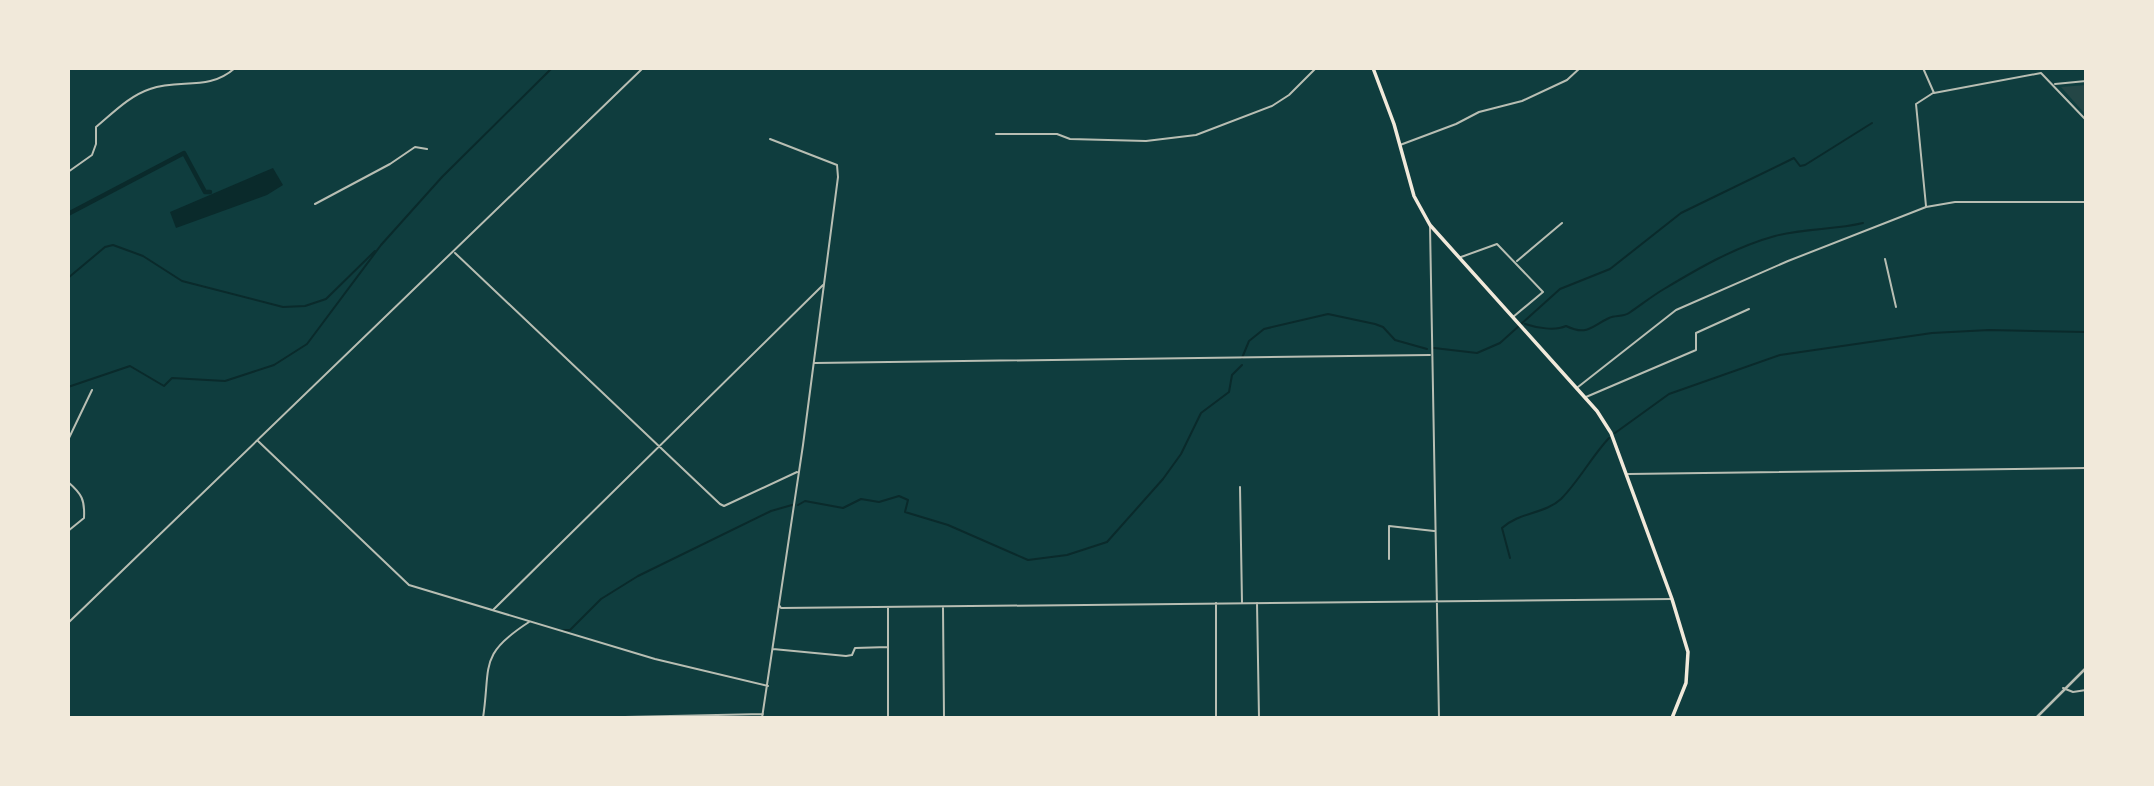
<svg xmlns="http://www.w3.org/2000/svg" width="2154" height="786" font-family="'DejaVu Sans',sans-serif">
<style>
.green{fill:#244646}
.water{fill:#0a2a2b}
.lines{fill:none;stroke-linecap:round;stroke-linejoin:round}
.stream{stroke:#0a2a2b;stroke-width:2}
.canal{stroke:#0a2a2b;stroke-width:4.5}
.minor{stroke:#b8beb3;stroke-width:2}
.tertiary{stroke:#b8beb3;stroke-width:2.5}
.primary{stroke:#f1e9da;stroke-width:3.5}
</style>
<rect width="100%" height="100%" fill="#0f3d3e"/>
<!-- green -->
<path class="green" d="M2086 85V115L2061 87Z"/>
<!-- water -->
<path class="water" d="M273 168 283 185 267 195 176 228 170 212Z"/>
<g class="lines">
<!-- stream -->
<path class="stream" d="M68 278 105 247 113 245 143 256 182 281 283 307 305 306 326 299 375 251
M1525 324C1537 328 1555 331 1566 326 1587 336 1590 327 1609 318 1615 315 1623 317 1629 313 1641 305 1652 296 1664 289 1699 268 1735 247 1775 236 1805 228 1834 230 1863 223
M1434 348 1477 353 1500 343 1560 289 1610 269 1681 213 1794 158 1800 166 1805 165 1872 123
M1242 358 1249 341 1264 329 1328 314 1375 324 1383 327 1395 340 1427 349
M68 387 130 366 164 386 172 378 225 381 274 365 307 344 381 245 442 177 552 68
M1615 433 1669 394 1780 355 1932 333 1989 330 2086 332
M798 505 805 501 843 508 861 499 879 502 899 496 908 500 905 512 948 525 1028 560 1067 555 1107 542 1163 479 1181 454 1201 413 1229 392 1232 375 1242 365
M1510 558 1502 528C1519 512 1545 514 1561 499 1579 481 1592 456 1609 438
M564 630H570L601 599 638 576 771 511 792 505"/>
<!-- canal -->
<path class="canal" d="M68 214 184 153 205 192H210"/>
<!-- minor -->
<path class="minor" d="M1923 68 1934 93 2041 73 2086 120
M2055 84 2086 81
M996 134H1057L1070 139 1146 141 1196 135 1272 106 1289 95 1316 68
M1400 145 1456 124 1479 112 1522 101 1567 80 1580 68
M68 172 92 155 96 144V127C113 113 129 96 150 89 180 78 208 92 235 68
M315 204 390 164 415 147 427 149
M1926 206 1916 104 1933 93
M1430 226 1439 718
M455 253 720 504 724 506 797 472
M1461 257 1497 244 1543 292 1513 317
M1885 259 1896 307
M1517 261 1562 223
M815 363 1430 355
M1578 387 1676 310 1788 261 1926 207 1955 202H2086
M1586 397 1696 350V333L1749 309
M68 440 92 390
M258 441 409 585 655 659 768 686
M1628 474 2086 468
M68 482C82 494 85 500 84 518L68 531
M1240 487 1242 602
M1389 559V526L1434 531
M1257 603 1259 718
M779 605 781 608 1672 599
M943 608 944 718
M493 610 823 285
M68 623 643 68
M773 649 846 656 852 655 855 648 888 647
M2063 688 2073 692 2086 690
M483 718C491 665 478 655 529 622
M579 718 763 714
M762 718 803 445 838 177 837 165 770 139
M888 718V607
M1216 718V603"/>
<!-- tertiary -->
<path class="tertiary" d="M2036 718 2086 668"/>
<!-- primary -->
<path class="primary" d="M1373 68 1394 124 1414 196 1430 225 1597 411 1611 433 1672 599 1688 652 1686 683 1672 718"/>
</g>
<!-- border -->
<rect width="2154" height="786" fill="none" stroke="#f1e9da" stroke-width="140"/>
</svg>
